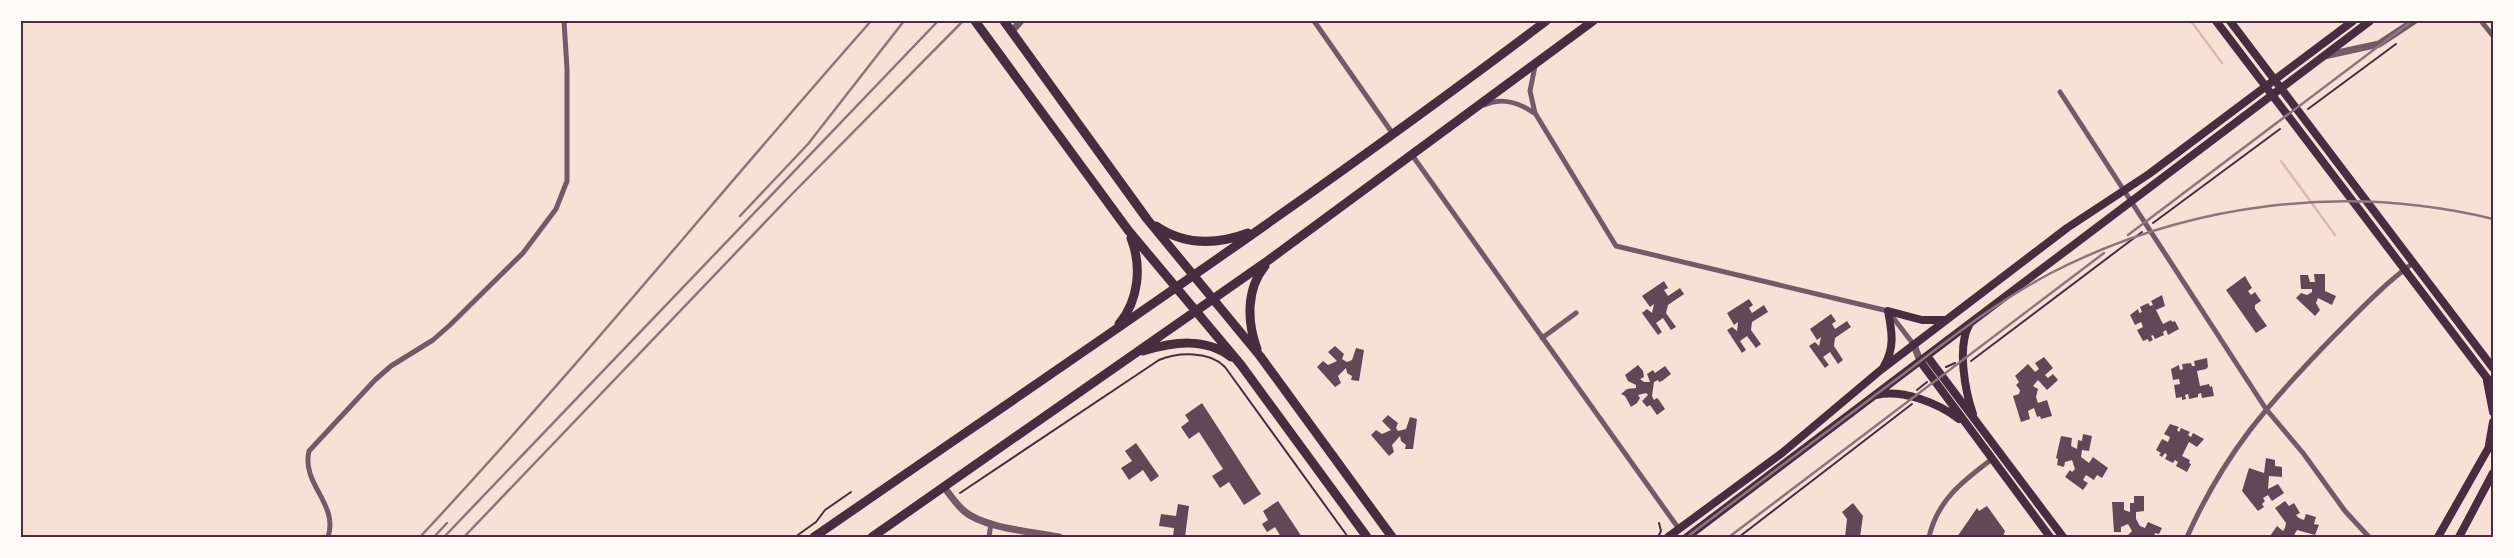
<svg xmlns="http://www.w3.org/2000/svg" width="2514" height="558" font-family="'Golos Text',sans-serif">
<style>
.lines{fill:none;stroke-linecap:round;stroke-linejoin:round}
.stream{stroke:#dcb8b0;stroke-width:2.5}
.building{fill:#644757}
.path{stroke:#4a2c40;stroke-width:2}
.minor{stroke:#755966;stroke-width:5}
.tertiary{stroke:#755966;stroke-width:7}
.secondary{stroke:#4a2c40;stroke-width:8}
.primary{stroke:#4a2c40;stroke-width:9}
.rail{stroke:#8f747c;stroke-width:2.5}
.neatline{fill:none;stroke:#4a2c40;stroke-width:2}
</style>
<rect width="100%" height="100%" fill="#f7e1d7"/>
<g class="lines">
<!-- stream -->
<path class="stream" d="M2191 21 2222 63
M2281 161 2335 235"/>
</g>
<!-- building -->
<path class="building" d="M2314 274H2325V291L2336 296 2332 305 2318 298 2316 303 2320 310 2315 316 2296 298 2301 293 2307 295 2312 292V289H2301L2300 275H2308L2310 282H2315Z
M2245 276 2252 288 2248 291 2251 295 2255 292 2261 301 2255 305V309L2267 326 2256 333 2226 290Z
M1664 281 1668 288 1664 290 1668 296 1680 288 1684 294 1668 305 1666 313 1676 327 1671 330 1663 318 1656 323 1662 332 1658 335 1642 313 1647 309 1652 313 1654 304 1650 307 1642 296Z
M2162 295 2165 306 2156 310 2163 324 2171 320 2172 322 2175 321 2179 329 2168 335 2166 330 2163 332 2164 335 2155 339 2153 335 2151 336 2153 340 2149 342 2148 339 2143 341 2137 330 2143 327 2141 322 2135 325 2130 315 2138 309 2139 313 2142 312 2140 307 2148 303 2150 306 2153 305 2151 301Z
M1749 299 1753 305 1749 308 1752 313 1764 305 1768 312 1752 322 1751 330 1761 344 1756 348 1747 336 1740 341 1746 350 1742 353 1727 330 1732 327 1737 331 1738 322 1734 325 1727 313Z
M1831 314 1836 321 1832 324 1835 329 1847 321 1851 327 1835 338 1834 346 1843 360 1838 364 1830 352 1823 357 1829 365 1825 368 1809 346 1815 342 1819 346 1821 337 1817 340 1810 329Z
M1335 346 1344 354 1342 359 1347 362 1352 360 1356 348 1364 350 1359 381 1351 380 1352 376 1347 373 1346 368 1338 376 1341 383 1335 387 1317 367 1323 361 1328 365 1337 361 1328 352Z
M2044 357 2053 368 2045 375 2048 378 2053 374 2058 380 2047 390 2038 380 2033 386 2038 389 2036 397 2038 403 2047 400 2052 416 2041 419 2040 416 2037 417 2034 408 2028 411 2030 419 2021 422 2013 396 2019 394 2020 390 2016 385 2019 382 2015 376 2028 364 2035 372 2039 369 2035 363Z
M2207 358 2208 367 2206 369 2197 371 2200 386 2209 384 2210 387 2212 386 2214 396 2202 398 2201 393 2198 394V397L2189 399 2188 394 2185 395 2186 399 2182 400V397L2176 398 2174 385 2180 384 2179 379 2173 380 2171 369 2179 365 2180 370 2183 369 2182 364 2191 363 2192 366H2195L2194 361Z
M1638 365 1643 371 1644 377 1640 379 1644 382H1650L1647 374 1653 370 1655 373 1665 366 1671 374 1662 381 1659 382 1658 380 1654 382 1652 396 1654 400 1657 398 1659 400 1665 409 1657 415 1650 405 1647 407 1642 401 1648 395 1646 393 1638 395 1640 398 1637 403 1631 407 1625 396 1621 394 1627 389 1636 388V385L1628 381 1625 375Z
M1202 403 1261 494 1244 505 1229 482 1220 488 1212 476 1223 469 1199 432 1189 439 1181 427 1189 421 1185 415Z
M1388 415 1398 423 1396 428 1398 431 1406 429 1410 417 1417 419 1413 449H1405L1406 445 1401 441 1400 436 1392 445 1394 452 1389 456 1371 435 1376 430 1382 434 1391 430 1382 421Z
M2170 424 2179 427 2177 430 2179 432 2181 428 2190 432 2188 435 2191 437 2193 433 2204 439 2197 447 2189 442 2182 456 2190 460 2189 463 2191 464 2187 472 2176 466 2178 462 2175 460 2173 463 2165 459 2167 455 2165 453 2162 457 2159 455 2161 453 2156 450 2162 439 2168 442 2170 437 2164 434Z
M2083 434 2092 436 2089 451 2082 450 2081 457 2089 463 2093 457 2108 468 2102 478 2097 475 2094 480 2086 475 2083 480 2088 483 2083 490 2065 477 2070 470 2072 472 2075 469 2072 460 2065 462 2064 467 2057 465 2058 459 2056 458 2061 436 2072 438 2071 446 2077 449 2078 440 2082 441Z
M1136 443 1159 476 1151 482 1143 470 1129 480 1121 468 1132 461 1125 451Z
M2266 458 2275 460V466L2282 467V477L2269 476 2268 489 2278 484 2284 493 2272 501 2268 495 2263 498 2265 501 2262 504 2264 507 2258 511 2242 491 2249 468 2264 473Z
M2134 496H2144V511L2136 512V519L2140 526 2145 528 2148 522 2162 528 2159 534 2155 533 2154 537 2145 535 2126 537 2132 531 2128 524 2121 527V532H2114L2112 502H2124V510L2130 512V503H2134Z
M1278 501 1302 537H1281L1275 527 1267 532 1262 524 1268 520 1263 511Z
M2285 501 2289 506 2294 503 2300 513 2296 515 2299 518 2304 520 2306 514 2316 517 2314 524 2319 525 2315 535 2297 530 2293 537 2270 536 2277 526 2283 531 2285 528 2286 523 2275 508Z
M1853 503 1863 516 1860 537H1845L1847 519 1842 512Z
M1178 504 1189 506 1185 537H1173L1174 528 1159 526 1161 514 1176 516Z
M1987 506 2005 531 2003 537H1957L1977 508 1979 511Z"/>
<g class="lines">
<!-- path -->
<path class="path" d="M2308 109 2396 44
M2153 223 2280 129
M1971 361 2142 232
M1946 367 1955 363
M1917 390 1927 382
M960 493 1159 360C1178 352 1210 351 1225 367L1348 537
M795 537 816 522 825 510 851 492
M1658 537 1661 531 1659 523
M1739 537 1912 404"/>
<!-- minor -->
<path class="minor" d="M1314 21 1393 134
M2481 21 2493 36
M1535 66 1530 91 1535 113 1616 246 1888 311 1914 345
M2060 92 2266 409 2303 453 2345 511 2369 537
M1484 105C1502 97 1518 102 1534 113
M1412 155 1679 529
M1542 338 1576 313
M328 537C339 504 301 484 309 451L375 380 391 366 433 340 450 325 523 253 556 209 567 181V69L564 21
M989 537 991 523
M1929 537C1938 499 1963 481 1992 459
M2187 537C2225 452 2268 404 2332 338 2359 311 2383 285 2413 263"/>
<!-- tertiary -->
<path class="tertiary" d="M1011 32 1021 21
M2324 56 2379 44 2414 21
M1914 345 1920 361
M944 487C950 495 956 504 964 511 983 528 1034 532 1059 537"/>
<!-- secondary -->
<path class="secondary" d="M2216 21 2493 386
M2230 21 2493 368
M1969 325C1957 347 1965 391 1973 414
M1927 356 2063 537
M1920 361 2050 537
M1884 366C1895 348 1892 331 1888 311L1922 320H1945
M2487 381 2493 412
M1876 395C1903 389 1938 403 1959 419
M2489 445 2493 422
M1668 537 1782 453 1882 369 2067 228 2149 174 2353 21
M1687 537 2370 21
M2438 537 2493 440
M2459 537 2493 473"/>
<!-- primary -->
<path class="primary" d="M975 21 1128 230 1241 365 1367 537
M1004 21 1147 219 1260 356 1392 537
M1156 226C1184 245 1216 245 1248 233
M1119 324C1139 300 1142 266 1131 238
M1257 349C1247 322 1246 289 1265 266
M1143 351C1173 342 1205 337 1231 357
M814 537C1060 367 1308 201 1546 21
M872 537 1266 262 1593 21"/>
<!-- rail -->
<path class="rail" d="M740 216 808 144 904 21
M2128 235 2412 21
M420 537C576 370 720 192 871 21
M434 537 447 523
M444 537 938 21
M464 537 793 193 963 21
M1687 537C1755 486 1822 435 1890 384 1942 345 1994 303 2051 273 2187 203 2344 183 2493 219
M1729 537 2104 253"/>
</g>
<!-- border -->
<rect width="2514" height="558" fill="none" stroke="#fffaf5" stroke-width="45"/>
<rect x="22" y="22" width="2470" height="514" class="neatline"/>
</svg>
